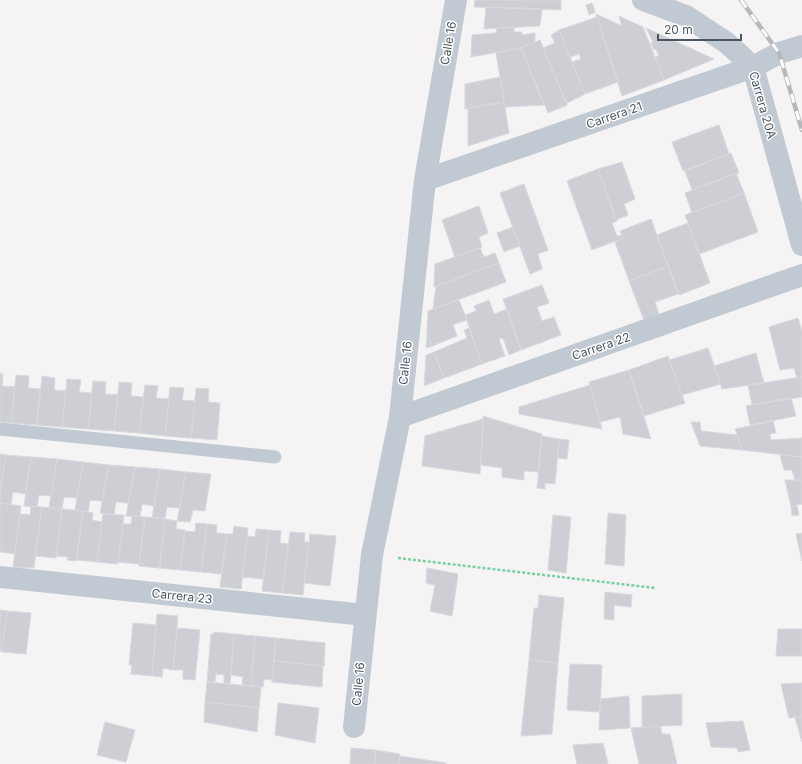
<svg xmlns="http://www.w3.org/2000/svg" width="802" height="764" font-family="Inter,sans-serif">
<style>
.building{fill:#cdcfd5;stroke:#d7d9de}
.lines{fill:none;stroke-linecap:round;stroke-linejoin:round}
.path{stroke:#7ad0a6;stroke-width:2.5;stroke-dasharray:3 2;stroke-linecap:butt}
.service{stroke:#c1cad2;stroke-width:13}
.minor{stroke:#c1cad2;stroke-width:22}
.rail-casing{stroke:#b5b8bd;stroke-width:4.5}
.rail{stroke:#fff;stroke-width:3;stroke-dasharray:9;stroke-linecap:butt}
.labels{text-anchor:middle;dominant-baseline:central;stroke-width:3;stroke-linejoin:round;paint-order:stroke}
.street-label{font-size:12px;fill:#4a5661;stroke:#fff}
</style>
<rect width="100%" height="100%" fill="#f5f3f3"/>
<!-- building -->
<path class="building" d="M475 0H561V10L474 7Z
M592 3 595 12 589 15 586 5Z
M486 7 542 9 540 26 484 29Z
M596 14 622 26 619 16 643 27 664 80 622 96Z
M597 17 618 82 585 94 572 62 581 59 579 54 570 57 559 30Z
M514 27V32H522V35L535 33V42L521 48 471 57 472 35 496 33 497 28Z
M646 28 703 54 714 59 664 80 655 57 659 56 656 49 654 50 651 43 653 42Z
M559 30 585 94 567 103 543 48 555 43 551 35Z
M540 40 567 105 548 113 521 48Z
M521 48 540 95 544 105 505 107 496 53Z
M500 77 504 102 465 109V84Z
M504 102 509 133 468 146V108Z
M719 125 729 154 683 171 672 142Z
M731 153 739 173 692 190 685 171Z
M622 162 635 199 624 204 628 215 616 220 598 169Z
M598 169 617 221 612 223 617 236 622 235 623 238 592 250 567 181Z
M736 173 744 193 692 213 685 193Z
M524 184 548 250 538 254 542 269 530 274 500 193Z
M744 193 758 232 699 254 685 215Z
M479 206 488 233 479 237 482 247 455 257 442 220Z
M651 219 668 266 629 281 615 242 623 238 620 231Z
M688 223 710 283 679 295 657 235Z
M513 227 520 246 504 252 497 233Z
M480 248 484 257 495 253 499 263 434 287 435 264Z
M499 263 506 282 433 309 436 286Z
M668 266 678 294 655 302 659 314 644 320 629 281Z
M542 285 549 303 537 307 542 321 554 317 561 335 521 350 503 299Z
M459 300 467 320 453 325 457 336 432 346 427 332 428 311Z
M489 300 494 314 507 309 521 350 509 355 503 338 499 339 505 356 482 364 465 315 476 311 474 306Z
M798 318 802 332V377L797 378 794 368 780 370 769 327Z
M469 328 482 364 444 378 434 352 467 338 464 330Z
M427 332 432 346 426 348Z
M708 348 721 384 682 395 669 360Z
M434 352 444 378 424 386 426 355Z
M756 353 764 383 722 389 714 366Z
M668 356 685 403 644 416 629 370Z
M629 370 630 374 651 439 623 434 620 417 600 422 589 382Z
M0 373 3 374 2 386 15 387 11 423 0 422Z
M16 375 29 376 28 388 40 389 37 425 11 423Z
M42 376 55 378 54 390 66 391 62 427 37 425Z
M802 377V397L752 405 748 385Z
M67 379 81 380 79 392 92 393 88 429 62 427Z
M93 381 106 382 105 394 118 395 114 431 88 429Z
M119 382 132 383 131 396 143 397 139 433 114 431Z
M145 385 158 386 156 398 169 399 165 436 139 433Z
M590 385 602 429 519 414V407Z
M170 387 184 388 182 400 195 401 191 438 165 436Z
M196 388 209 389 208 402 220 403 217 440 191 438Z
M791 398 796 416 750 425 746 406Z
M483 416 542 434 538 472 524 471V480L502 477V468L481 465Z
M483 419 480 474 422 466 425 436Z
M773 421 776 433 770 434 771 440 802 438V457L742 450 735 429Z
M691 422H700L701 431 737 435 742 450 700 446Z
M542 436 559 439 555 484 545 483V489L537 488Z
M559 439 569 440 567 459 558 458Z
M0 454 6 455 0 491Z
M6 455 31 457 25 494 13 492 11 504 0 503V491Z
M780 455 802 457V480H795L792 470H784Z
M31 457 57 459 51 496 39 495 37 507 24 506Z
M57 459 83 462 77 498 64 497 62 509 49 508Z
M83 462 109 465 102 501 90 500 88 512 75 510Z
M109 465 135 467 128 503 116 502 114 515 100 513Z
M135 467 160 469 154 506 142 504 140 517 126 516Z
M160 469 186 472 179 508 167 507 165 519 152 518Z
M186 472 211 474 205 511 193 510 190 522 177 521Z
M785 480H802V504L791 506Z
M0 503 21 506 15 554 0 552Z
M797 505 799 515 792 516 791 506Z
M31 506 42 507 34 568 13 567 20 514 30 515Z
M42 507 62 509 56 558 35 556Z
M62 509 83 511 76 561 67 560 68 557 56 556Z
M83 511 93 513 92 520 102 522 97 562 77 560Z
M608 513 626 515 624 566 605 564Z
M103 514 124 515 118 564 97 562Z
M553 515 571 517 566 573 548 570Z
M132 516 145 517 139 564 118 562 123 524H131Z
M145 517 165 519 160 568 139 566Z
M165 519 177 521 176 529 185 530 180 570 159 568Z
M196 523 207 524 201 572 180 570 185 531 195 532Z
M207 524 217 525 216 533 227 534 221 574 201 572Z
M234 526 248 528 241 589 220 587 227 534H233Z
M256 529 269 530 263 579 242 577 247 536 255 537Z
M269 530 281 531 280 543 288 544 282 593 262 591Z
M290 532 305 533 304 542H309L303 595 282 593Z
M802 533V561L796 534Z
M310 534 336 536 330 586 304 583Z
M427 568 458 574 452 616 430 611 435 585 426 583Z
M605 592 632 595 631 607 614 605V620L604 619Z
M539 595 564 598 558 663 529 660 534 608H538Z
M0 610 7 611 2 652 0 651Z
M7 611 31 613 26 654 2 652Z
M157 614 178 616 173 670 163 668 162 677 152 676Z
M133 623 156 625 152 676 131 674 132 665H129Z
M177 628 200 630 195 680 183 679V670H173Z
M778 629H802V656H776Z
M214 632 234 634 230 684 224 683V675L216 674 215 682H207L211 634H214Z
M234 634 255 636 251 686 242 685 243 677 231 675Z
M255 636 276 638 272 680 264 679 263 687 251 686Z
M276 638 325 643 324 666 274 661Z
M529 660 558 663 552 734 521 736Z
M274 661 323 666 322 687 272 682Z
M570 664 602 665 600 712 567 710Z
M207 682 261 687 259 708 205 702Z
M802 683V716L789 718 781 684Z
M682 694V725L642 727V696Z
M629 696 630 728 599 730 600 699Z
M205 702 259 708 257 732 204 722Z
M278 703 319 708 315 743 275 735Z
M802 716V742L795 717Z
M743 721 750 750 738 752 737 748 711 747 706 723Z
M105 722 135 730 126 762 97 755Z
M660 726 662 734H670L677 764H639L631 728Z
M603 743 608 764H577L573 745Z
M351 748 375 750V764H350Z
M375 750 400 754 399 764H375Z
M400 756 446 763 447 764H399Z"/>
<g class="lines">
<!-- path -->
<path class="path" d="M398 558 655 588"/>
<!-- service -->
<path class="service" d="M0 429 275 457"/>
<!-- minor -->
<path class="minor" d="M643 0 686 16 727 43 753 67 802 245
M425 180 753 67 779 53 802 46
M400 417 802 275
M0 577 365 615
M354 727 372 555 400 417 425 180 456 0"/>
<!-- rail casing -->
<g class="rail-casing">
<path id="rail" d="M741 0 779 53 802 130"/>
</g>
<!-- rail -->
<use href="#rail" class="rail"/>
</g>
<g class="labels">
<!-- street labels -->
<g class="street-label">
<text transform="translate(448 43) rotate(-80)">Calle 16</text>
<text transform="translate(763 105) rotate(74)">Carrera 20A</text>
<text transform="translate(614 115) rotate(-19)">Carrera 21</text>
<text transform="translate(601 346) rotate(-19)">Carrera 22</text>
<text transform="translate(405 363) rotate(-84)">Calle 16</text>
<text transform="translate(182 596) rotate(6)">Carrera 23</text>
<text transform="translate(358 684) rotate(-85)">Calle 16</text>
</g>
</g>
<!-- scale -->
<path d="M658 34v6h83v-6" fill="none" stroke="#4a5661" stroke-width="2"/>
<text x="664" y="34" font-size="12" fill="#4a5661" stroke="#ffffff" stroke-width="3" paint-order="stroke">20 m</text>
</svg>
